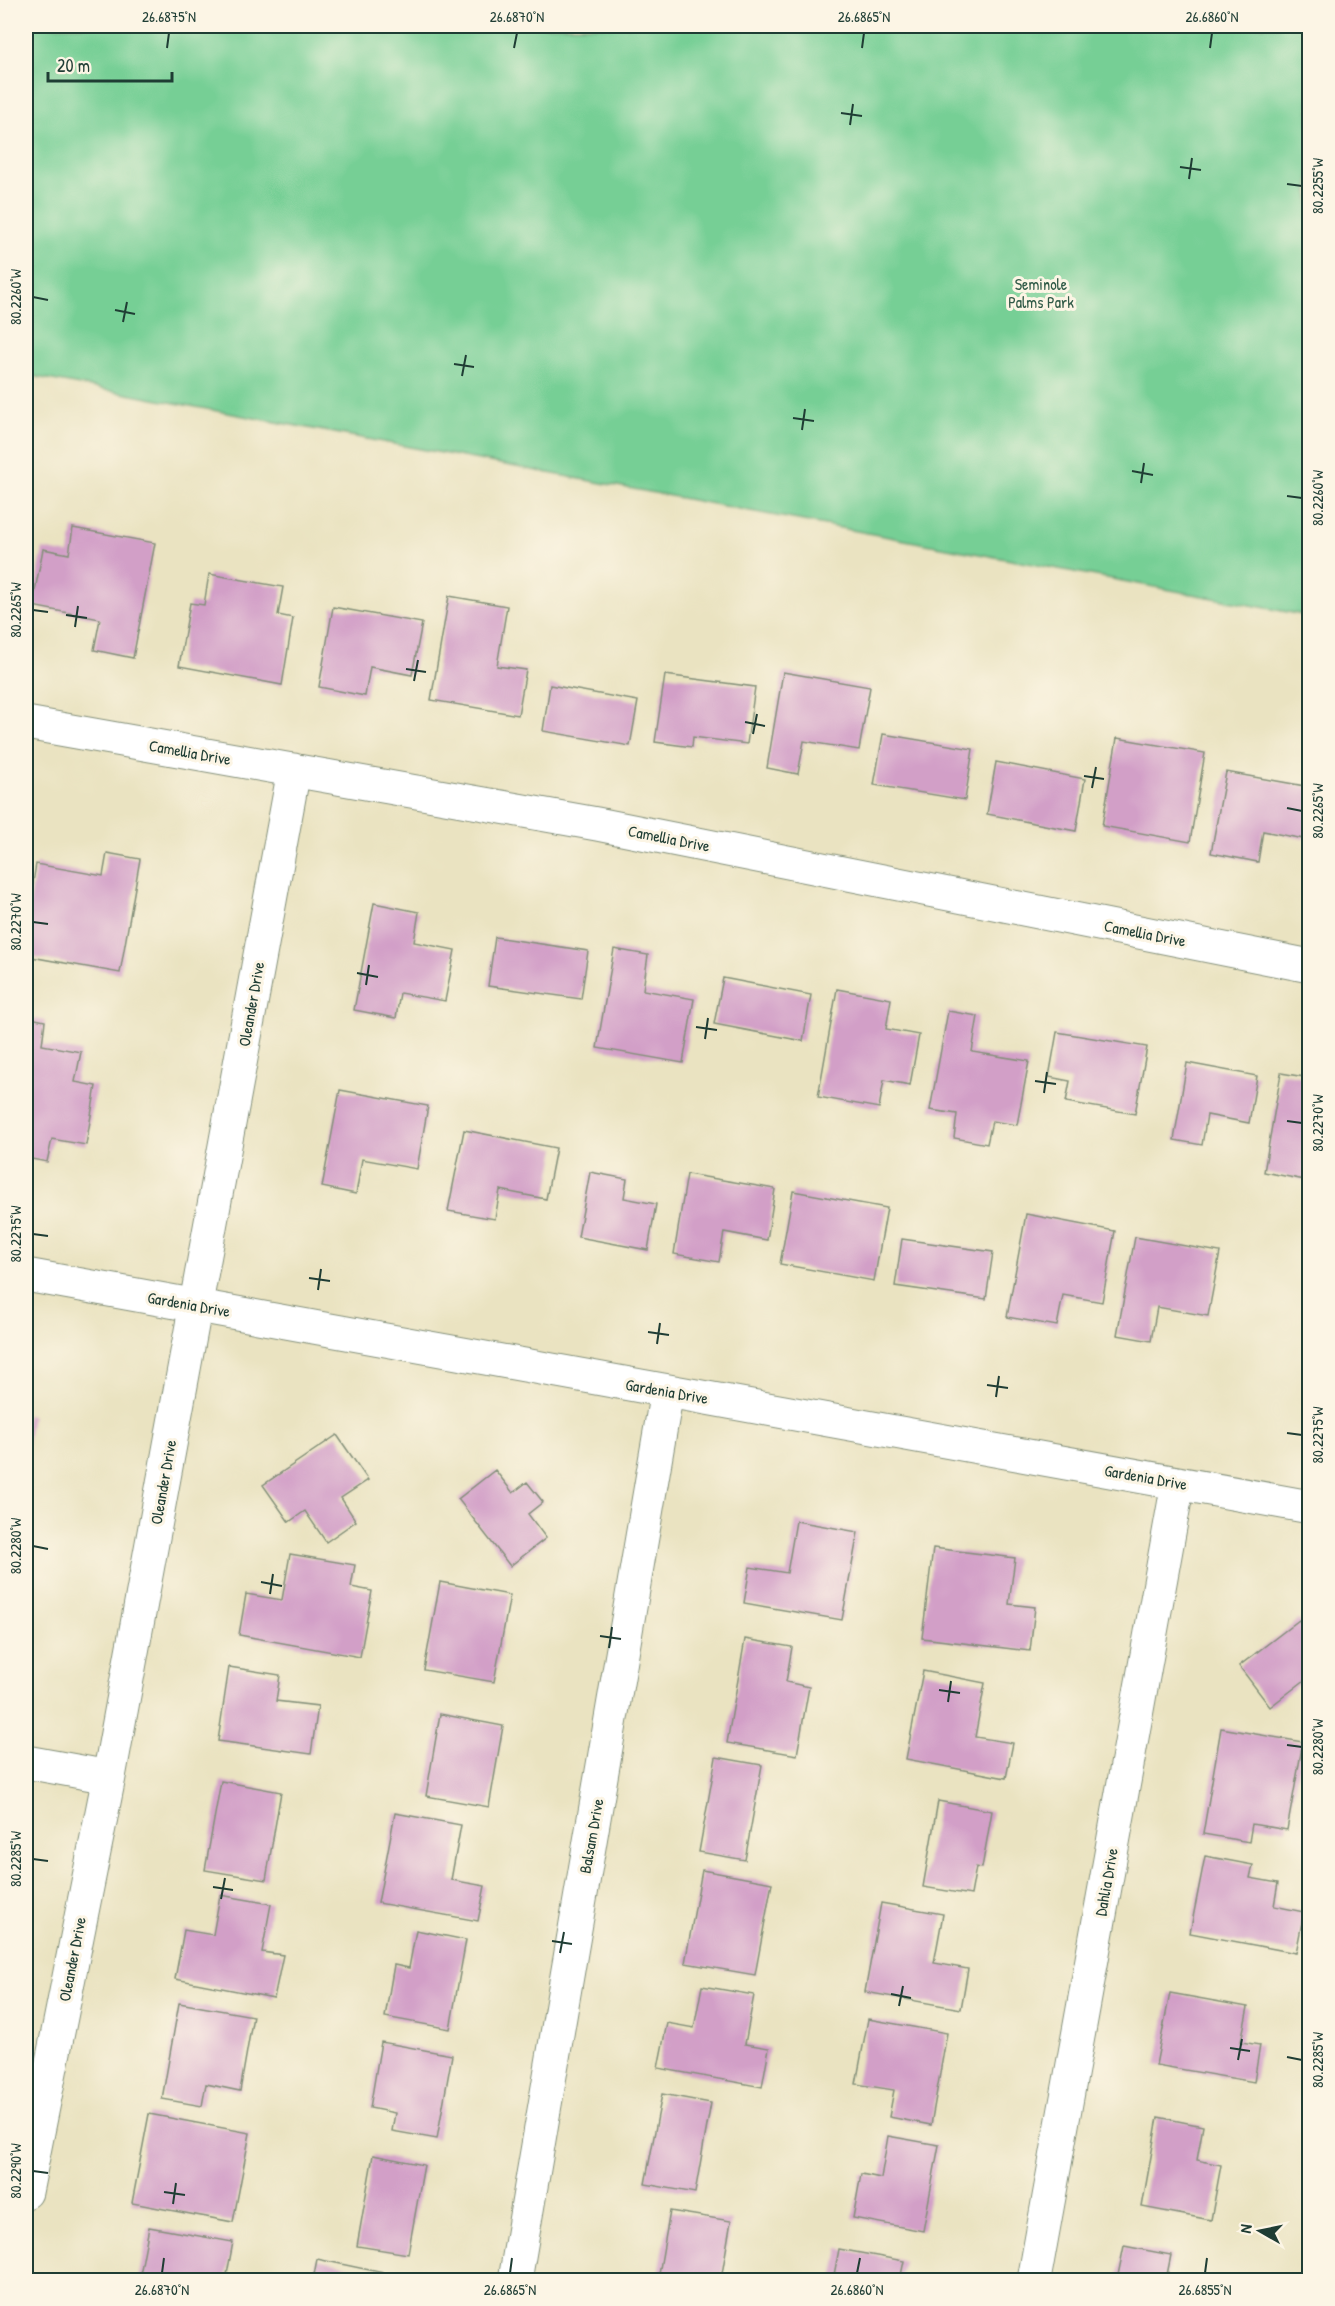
<svg xmlns="http://www.w3.org/2000/svg" width="1335" height="2306" font-family="'Patrick Hand',sans-serif">
<style>
.green{fill:#76cf95;stroke:#4a8664;stroke-width:1.5}
.building{fill:#d29fc7}
.lines{fill:none;stroke-linecap:round;stroke-linejoin:round}
.street-casing{stroke:#84907a;stroke-width:35}
.street{stroke:#fff;stroke-width:33}
.ticks{fill:none;stroke:#1f3d34;stroke-width:2}
.labels{text-anchor:middle;dominant-baseline:central;stroke-width:6;stroke-linejoin:round;paint-order:stroke}
.park-label{font-size:16px;fill:#305a47;stroke:#fcf5e5}
.street-label{font-size:16px;fill:#1f3d34;stroke:#fcf5e5}
.neatline{fill:none;stroke:#1f3d34;stroke-width:2}
.ticks-label{font-size:15px;text-anchor:middle;fill:#1f3d34}
</style>
<rect width="100%" height="100%" fill="#fcf5e5"/>
<filter id="ink" filterUnits="userSpaceOnUse"><feTurbulence type="fractalNoise" baseFrequency=".0167" numOctaves="2"/><feDisplacementMap in="SourceGraphic" scale="12" xChannelSelector="R" yChannelSelector="G"/><feConvolveMatrix kernelMatrix="1 2 1 2 8 2 1 2 1" color-interpolation-filters="sRGB"/></filter>
<filter id="wash" filterUnits="userSpaceOnUse"><feTurbulence type="fractalNoise" baseFrequency=".008" numOctaves="4" result="noise"/><feDisplacementMap in="SourceGraphic" scale="24" xChannelSelector="R" yChannelSelector="G"/><feGaussianBlur stdDeviation="1.35" result="paint"/><feColorMatrix in="noise" values="0 0 0 0 0 0 0 0 0 0 0 0 0 0 0 0 0 1.4 0 .05"/><feComposite in="paint" operator="in"/></filter>
<g filter="url(#wash)">
<rect width="100%" height="100%" fill="#eae3c1"/>
<!-- green -->
<path class="green" d="M26 26H1309V616L26 375Z"/>
<g id="blocks">
<!-- building -->
<path class="building" d="M73 528 155 543 133 658 94 650 100 619 32 606 43 549 69 554Z
M209 574 283 587 278 615 293 618 282 685 179 666 190 603 204 605Z
M449 596 507 606 497 666 526 670 518 715 431 700Z
M333 607 422 623 412 675 370 667 365 696 319 687Z
M783 672 870 687 859 750 804 741 798 774 767 768Z
M665 675 755 687 747 744 693 737 692 747 655 742Z
M550 685 638 701 630 746 543 731Z
M883 734 973 749 965 800 874 785Z
M1117 738 1205 753 1190 842 1102 826Z
M996 762 1085 779 1076 831 987 814Z
M1226 772 1310 787V809L1304 839 1263 831 1258 862 1211 853Z
M107 853 140 859 120 973 26 956V926L36 864 103 876Z
M374 903 419 912 414 942 455 950 445 1001 400 993 396 1018 354 1010Z
M495 937 588 951 581 999 488 986Z
M614 949 648 955 643 990 694 999 683 1063 597 1048Z
M723 978 811 995 803 1041 714 1024Z
M837 989 891 999 886 1029 919 1035 910 1085 884 1080 879 1108 818 1097Z
M948 1011 978 1016 972 1052 1029 1061 1017 1125 992 1121 987 1144 954 1138 957 1114 930 1110Z
M26 1017 45 1021 42 1045 81 1052 75 1082 96 1086 86 1145 52 1139 47 1162 26 1158Z
M1057 1032 1147 1047 1135 1114 1066 1102 1070 1081 1049 1077Z
M1187 1063 1257 1076 1249 1123 1207 1115 1202 1145 1174 1140Z
M1281 1073 1310 1078V1181L1264 1172Z
M340 1090 428 1106 417 1169 362 1159 356 1194 322 1187Z
M464 1130 556 1148 546 1199 500 1190 495 1219 448 1211Z
M590 1172 627 1179 624 1198 656 1204 648 1250 578 1237Z
M687 1174 775 1189 767 1240 724 1232 719 1262 674 1254Z
M793 1191 887 1208 874 1281 780 1264Z
M1026 1214 1115 1231 1102 1302 1063 1295 1057 1326 1007 1317Z
M1135 1237 1220 1252 1208 1316 1157 1307 1151 1341 1117 1335Z
M902 1239 993 1252 986 1299 895 1286Z
M26 1415 32 1416 27 1447H26Z
M337 1435 368 1480 341 1498 356 1521 326 1542 305 1511 289 1522 263 1485Z
M495 1470 513 1493 527 1482 543 1502 528 1514 546 1538 510 1566 458 1499Z
M796 1521 858 1532 842 1620 744 1603 750 1567 787 1573Z
M933 1548 1015 1558 1009 1604 1035 1607 1030 1651 922 1638Z
M290 1554 355 1565 351 1587 372 1591 360 1657 239 1635 246 1594 282 1600Z
M440 1582 510 1595 494 1682 424 1670Z
M1299 1620 1310 1634V1676L1270 1707 1239 1666Z
M745 1639 792 1647 786 1682 809 1687 797 1755 727 1743Z
M229 1667 280 1675 276 1701 318 1706 311 1754 218 1741Z
M923 1671 985 1683 975 1737 1013 1743 1006 1778 906 1759Z
M440 1714 503 1726 489 1807 426 1796Z
M1221 1728 1303 1742 1287 1830 1252 1824 1249 1842 1203 1834Z
M716 1757 762 1765 745 1860 699 1852Z
M221 1781 281 1792 266 1880 205 1870Z
M938 1801 992 1811 982 1868 976 1867 971 1895 923 1887Z
M395 1813 461 1825 451 1880 485 1886 478 1921 378 1903Z
M1205 1856 1253 1865 1250 1878 1278 1883 1274 1906 1304 1912 1296 1953 1190 1933Z
M702 1870 772 1883 755 1975 685 1963Z
M220 1895 271 1904 262 1952 283 1955 274 1998 175 1979 184 1930 213 1935Z
M881 1903 943 1914 934 1963 968 1969 961 2009 865 1992Z
M416 1930 466 1940 450 2029 385 2017 394 1965 409 1968Z
M702 1986 754 1995 745 2044 769 2048 762 2087 658 2068 667 2023 694 2028Z
M1170 1993 1248 2007 1241 2042 1260 2045 1254 2082 1156 2065Z
M179 2003 253 2016 240 2091 206 2084 202 2106 162 2099Z
M868 2019 947 2033 931 2125 889 2117 894 2090 856 2084Z
M381 2042 452 2055 437 2139 392 2131 395 2113 370 2108Z
M662 2094 711 2103 695 2193 645 2184Z
M149 2114 250 2133 233 2222 132 2203Z
M1158 2117 1203 2126 1197 2160 1221 2165 1211 2220 1142 2207Z
M888 2136 939 2145 923 2231 853 2218 861 2174 881 2178Z
M373 2155 424 2165 408 2254 357 2246Z
M670 2211 731 2221 721 2280H658Z
M149 2227 233 2242 226 2280H139Z
M1124 2246 1171 2255 1166 2280H1117Z
M839 2249 904 2261 900 2280H833Z
M317 2259 384 2273 382 2280H313Z"/>
</g>
</g>
<g filter="url(#ink)">
<use href="#blocks" fill-opacity="0" stroke="#84907a" stroke-width="1.5"/>
<g class="lines">
<!-- street casing -->
<g class="street-casing">
<path id="street" d="M26 723 597 824 1310 966
M26 1275 1310 1507
M26 1762 109 1777
M26 2192 109 1777 294 770
M515 2280 667 1391
M1034 2280 1178 1483"/>
</g>
<!-- street -->
<use href="#street" class="street"/>
</g>
</g>
<!-- ticks -->
<path class="ticks" d="M167 48 169 33M514 48 517 33M862 48 864 33M1210 48 1212 33M841 113 862 116M850 125 853 104M1180 167 1201 170M1189 179 1192 158M1287 184 1302 186M33 297 48 300M115 310 135 314M123 322 127 302M454 364 474 367M462 376 466 355M793 418 814 421M802 430 805 409M1132 471 1153 475M1141 483 1144 463M1287 496 1302 498M33 610 48 612M66 615 87 618M75 627 78 606M406 669 426 672M414 681 418 660M745 722 765 726M753 734 757 714M1084 776 1104 779M1092 788 1096 767M1287 808 1302 811M33 922 48 924M357 973 378 977M366 985 369 965M696 1027 717 1030M705 1039 708 1018M1035 1081 1056 1084M1044 1093 1047 1072M1287 1121 1302 1123M33 1234 48 1236M309 1278 330 1281M318 1290 321 1269M648 1332 669 1335M657 1344 660 1323M987 1385 1008 1388M996 1397 999 1376M1287 1433 1302 1435M33 1546 48 1549M261 1582 282 1586M270 1594 273 1574M600 1636 621 1639M609 1648 612 1627M939 1690 960 1693M948 1702 951 1681M1287 1745 1302 1747M33 1859 48 1861M213 1887 233 1890M221 1899 225 1878M552 1941 572 1944M560 1953 564 1932M891 1994 911 1998M899 2006 903 1986M1230 2048 1250 2051M1287 2057 1302 2060M1238 2060 1242 2039M33 2171 48 2173M164 2192 185 2195M173 2204 176 2183M162 2273 164 2258M510 2273 512 2258M857 2273 860 2258M1205 2273 1207 2258"/>
<g class="labels">
<!-- park labels -->
<g class="park-label">
<text x="1041" y="284">Seminole<tspan x="1041" dy="18">Palms Park</tspan></text>
</g>
<!-- street labels -->
<g class="street-label">
<text transform="translate(190 752) rotate(10)">Camellia Drive</text>
<text transform="translate(669 838) rotate(11)">Camellia Drive</text>
<text transform="translate(1145 933) rotate(11)">Camellia Drive</text>
<text transform="translate(251 1004) rotate(-80)">Oleander Drive</text>
<text transform="translate(189 1304) rotate(10)">Gardenia Drive</text>
<text transform="translate(667 1391) rotate(10)">Gardenia Drive</text>
<text transform="translate(1146 1477) rotate(10)">Gardenia Drive</text>
<text transform="translate(163 1482) rotate(-80)">Oleander Drive</text>
<text transform="translate(591 1836) rotate(-80)">Balsam Drive</text>
<text transform="translate(1106 1882) rotate(-80)">Dahlia Drive</text>
<text transform="translate(72 1959) rotate(-79)">Oleander Drive</text>
</g>
</g>
<!-- margin -->
<rect width="1335" height="2306" fill="none" stroke="#fcf5e5" stroke-width="66"/>
<!-- north arrow -->
<g transform="translate(1260 2231) rotate(279)" stroke="#fcf5e5" stroke-width="4.5" paint-order="stroke">
<path d="M0-4.5L10 22L0 15L-10 22Z" fill="#1f3d34"/>
<text y="-9" font-size="16" font-weight="bold" text-anchor="middle" fill="#1f3d34">N</text>
</g>
<!-- scale -->
<path d="M48 72v9h124v-9" fill="none" stroke="#1f3d34" stroke-width="3"/>
<text x="57" y="72" font-size="18" fill="#1f3d34" stroke="#fcf5e5" stroke-width="4.5" paint-order="stroke">20 m</text>
<rect x="33" y="33" width="1269" height="2240" class="neatline"/>
<g class="ticks-label">
<text x="169" y="22">26.6875°N</text>
<text x="517" y="22">26.6870°N</text>
<text x="864" y="22">26.6865°N</text>
<text x="1212" y="22">26.6860°N</text>
<text transform="translate(1318 186) rotate(-90)" y="5">80.2255°W</text>
<text transform="translate(16 297) rotate(-90)" y="5">80.2260°W</text>
<text transform="translate(1318 498) rotate(-90)" y="5">80.2260°W</text>
<text transform="translate(16 610) rotate(-90)" y="5">80.2265°W</text>
<text transform="translate(1318 811) rotate(-90)" y="5">80.2265°W</text>
<text transform="translate(16 922) rotate(-90)" y="5">80.2270°W</text>
<text transform="translate(1318 1123) rotate(-90)" y="5">80.2270°W</text>
<text transform="translate(16 1234) rotate(-90)" y="5">80.2275°W</text>
<text transform="translate(1318 1435) rotate(-90)" y="5">80.2275°W</text>
<text transform="translate(16 1546) rotate(-90)" y="5">80.2280°W</text>
<text transform="translate(1318 1747) rotate(-90)" y="5">80.2280°W</text>
<text transform="translate(16 1859) rotate(-90)" y="5">80.2285°W</text>
<text transform="translate(1318 2060) rotate(-90)" y="5">80.2285°W</text>
<text transform="translate(16 2171) rotate(-90)" y="5">80.2290°W</text>
<text x="162" y="2295">26.6870°N</text>
<text x="510" y="2295">26.6865°N</text>
<text x="857" y="2295">26.6860°N</text>
<text x="1205" y="2295">26.6855°N</text>
</g>
</svg>
